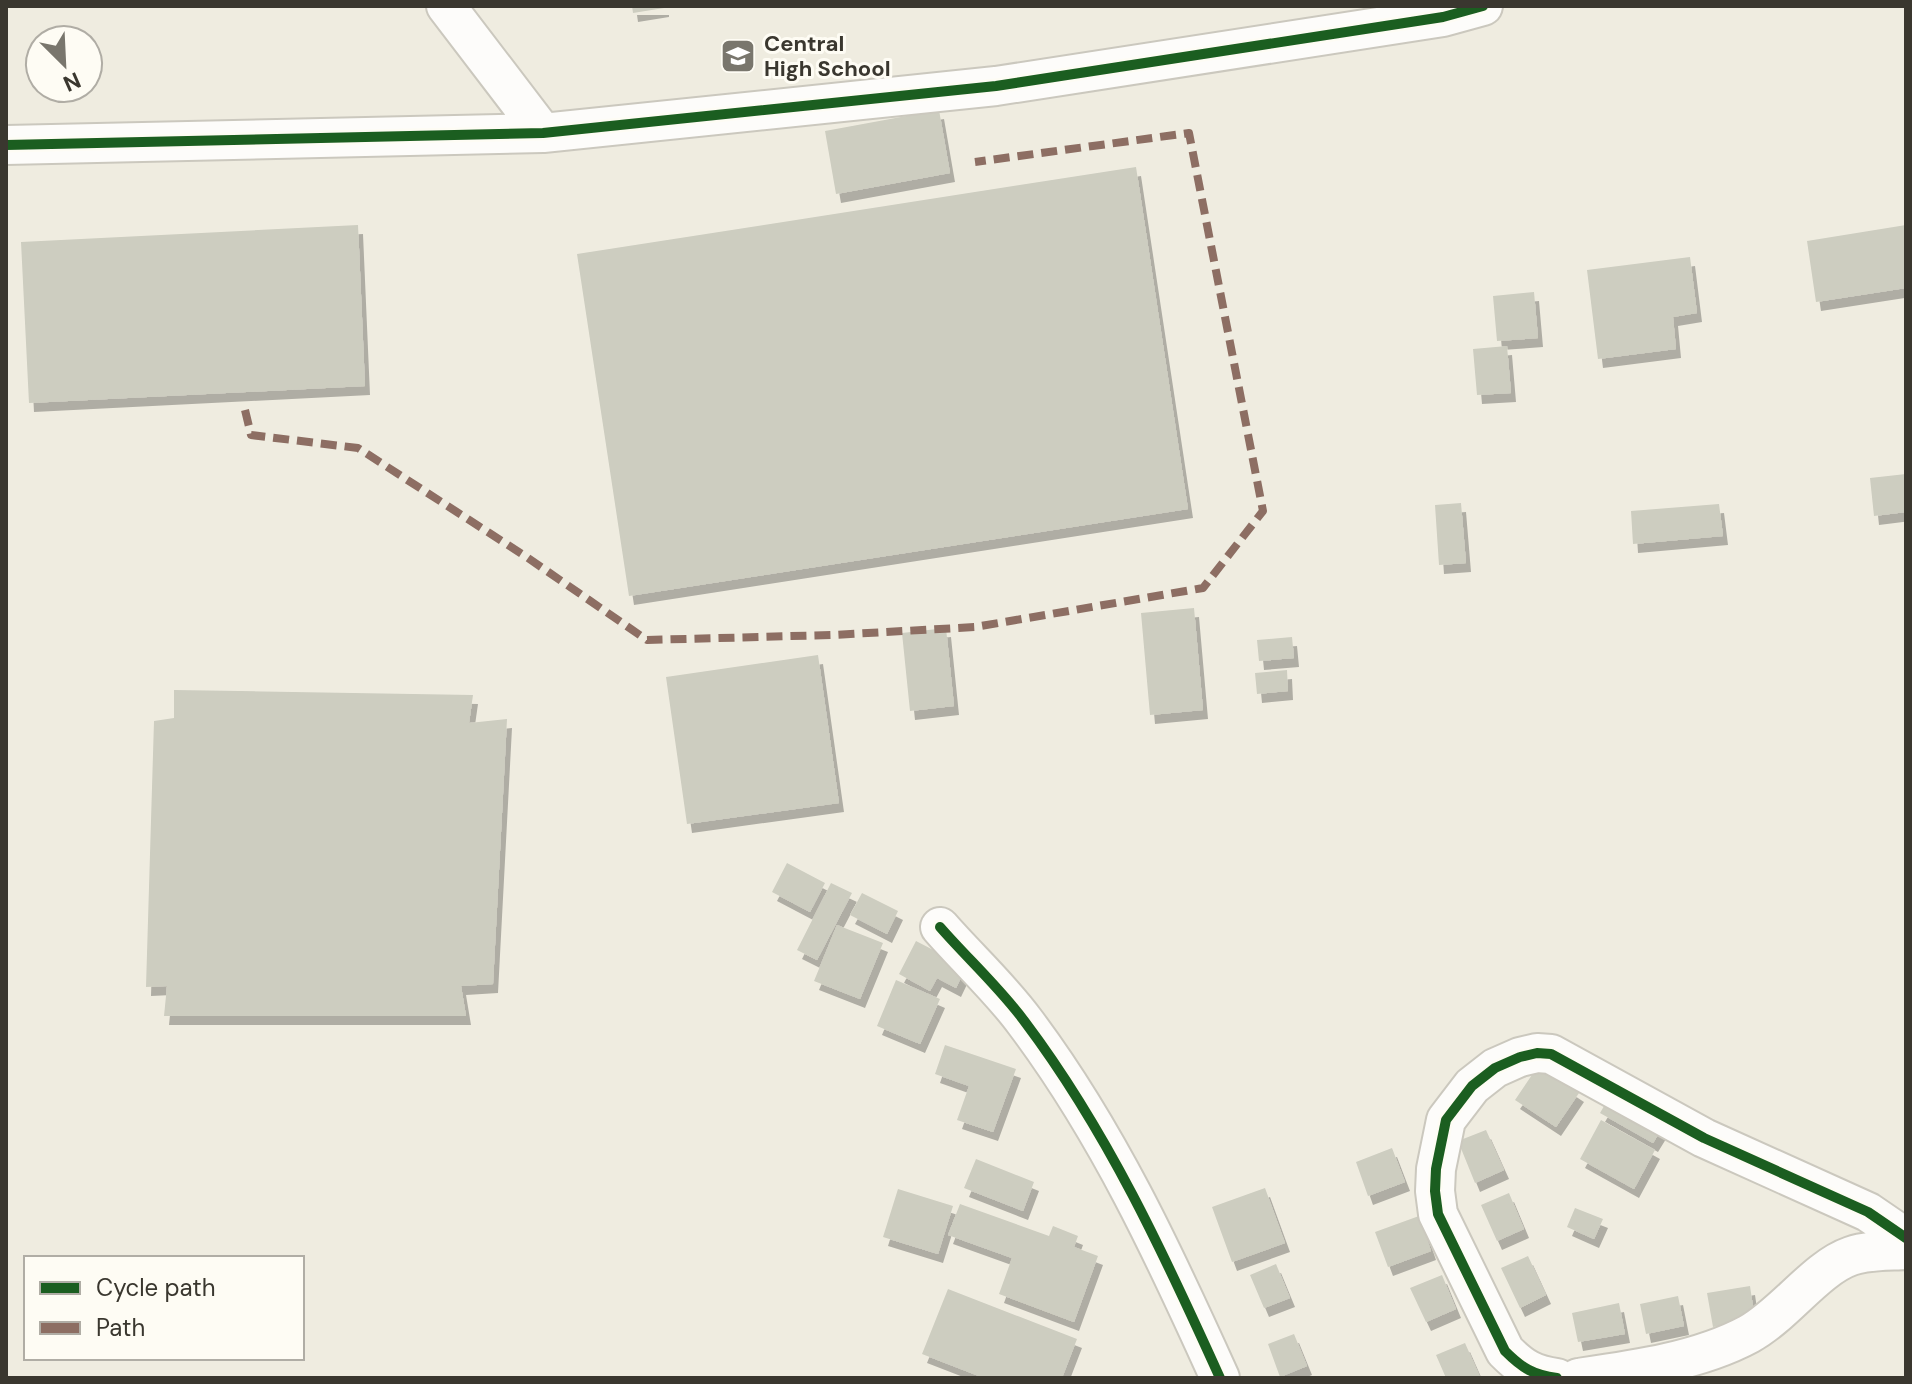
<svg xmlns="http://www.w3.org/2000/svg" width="1912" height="1384" font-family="'DM Sans',sans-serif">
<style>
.building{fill:#cdcdc0;filter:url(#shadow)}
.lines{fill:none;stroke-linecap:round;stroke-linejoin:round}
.minor-casing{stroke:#cbc8be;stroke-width:42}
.minor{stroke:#fdfcfa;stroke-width:38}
.quiet{stroke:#8d6e63;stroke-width:8;stroke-dasharray:16 8;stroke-linecap:butt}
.cycleway-casing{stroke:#fefcf4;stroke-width:15}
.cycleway{stroke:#1b5e20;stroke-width:10}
.labels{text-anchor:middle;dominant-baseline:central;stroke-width:6;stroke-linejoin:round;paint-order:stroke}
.poi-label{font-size:22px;font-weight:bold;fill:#3a372f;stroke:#fefcf4;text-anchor:start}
</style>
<defs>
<filter id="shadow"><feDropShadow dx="5" dy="9" stdDeviation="0" flood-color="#0004"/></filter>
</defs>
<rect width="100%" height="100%" fill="#efece0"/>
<!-- building -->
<path class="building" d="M632 6H664V8L633 13Z
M939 110 950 173 836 194 825 131Z
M1136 167 1188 509 629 596 577 254Z
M358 225 365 386 29 403 21 242Z
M1906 225V288L1816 302 1807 241Z
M1690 257 1697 313 1673 317 1676 349 1598 359 1587 270Z
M1534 292 1538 338 1497 341 1493 296Z
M1507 346 1511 393 1477 395 1473 349Z
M1906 474V512L1874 516 1870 478Z
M1461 503 1466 563 1439 565 1435 505Z
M1719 504 1723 536 1633 544 1631 511Z
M1194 608 1203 710 1150 715 1141 613Z
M946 628 954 706 910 711 902 633Z
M1292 637 1294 658 1259 661 1257 640Z
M818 655 839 803 687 824 666 677Z
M1287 670 1288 691 1257 694 1255 673Z
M174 690 473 695 469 723 507 719 493 984 461 986 466 1016H164L167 986 146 987 154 721 174 718Z
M787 863 825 883 810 912 772 892Z
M831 883 852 893 817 960 797 950Z
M862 893 898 911 887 934 850 915Z
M837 925 883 943 860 999 814 981Z
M916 941 966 967 956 988 937 978 930 991 899 974Z
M896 980 940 999 920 1044 877 1026Z
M945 1045 1016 1069 993 1132 957 1120 969 1086 935 1074Z
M1538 1066 1579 1093 1556 1127 1515 1100Z
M1607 1101 1661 1130 1653 1143 1600 1113Z
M1601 1120 1655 1150 1634 1189 1580 1159Z
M1486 1130 1504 1170 1475 1183 1458 1141Z
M1392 1148 1405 1182 1368 1196 1356 1162Z
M976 1159 1034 1182 1023 1211 964 1188Z
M1265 1188 1285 1243 1232 1262 1212 1207Z
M898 1189 953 1206 938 1254 883 1237Z
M1509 1193 1524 1229 1497 1241 1481 1205Z
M960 1204 1049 1236 1053 1226 1078 1236 1074 1247 1098 1256 1074 1322 999 1294 1012 1258 948 1235Z
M1575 1208 1603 1219 1594 1239 1567 1227Z
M1419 1216 1431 1251 1388 1267 1375 1232Z
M1528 1256 1546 1295 1520 1308 1501 1268Z
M1276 1264 1290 1298 1264 1308 1250 1275Z
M1442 1275 1456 1309 1426 1322 1410 1288Z
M1750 1286 1755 1320 1713 1327 1707 1293Z
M948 1289 1077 1339 1062 1378H984L922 1354Z
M1678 1296 1684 1326 1646 1334 1640 1304Z
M1619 1303 1625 1334 1578 1342 1572 1313Z
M1294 1334 1307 1366 1280 1377 1268 1344Z
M1465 1343 1480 1377 1446 1378 1436 1355Z"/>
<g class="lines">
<!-- minor casing -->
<g class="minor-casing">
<path id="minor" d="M446 6 543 133
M6 145 543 133 996 86 1443 17 1483 6
M940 927C967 958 1001 989 1025 1022 1107 1131 1164 1254 1220 1378
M1557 1378C1533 1375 1522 1368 1505 1351L1438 1214 1435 1191 1436 1169 1446 1120 1472 1086 1495 1068 1520 1057 1537 1053 1551 1054 1704 1138 1868 1212 1906 1238
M1578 1378C1634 1370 1699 1361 1749 1334 1785 1314 1816 1268 1851 1256 1868 1250 1889 1251 1906 1250"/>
</g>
<!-- minor -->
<use href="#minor" class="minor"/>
<!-- quiet -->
<path class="quiet" d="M245 410 251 435 358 448 528 558 647 640 832 635 975 627 1203 588 1263 511 1189 133 975 162"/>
<!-- cycleway casing -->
<g class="cycleway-casing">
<path id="cycleway" d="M6 145 543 133 996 86 1443 17 1483 6
M940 927C967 958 1001 989 1025 1022 1107 1131 1164 1254 1220 1378
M1557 1378C1533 1375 1522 1368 1505 1351L1438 1214 1435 1191 1436 1169 1446 1120 1472 1086 1495 1068 1520 1057 1537 1053 1551 1054 1704 1138 1868 1212 1906 1238"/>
</g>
<!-- cycleway -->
<use href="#cycleway" class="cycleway"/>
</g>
<!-- icons -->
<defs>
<g id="school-square" transform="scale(1.8)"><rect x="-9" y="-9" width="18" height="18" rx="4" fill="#79766d" stroke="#fefcf4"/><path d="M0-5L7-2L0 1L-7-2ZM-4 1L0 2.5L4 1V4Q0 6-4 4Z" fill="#fff"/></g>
</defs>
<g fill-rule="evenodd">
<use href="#school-square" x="738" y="56"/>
</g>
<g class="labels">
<!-- poi labels -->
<g class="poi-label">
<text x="764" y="43">Central<tspan x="764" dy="25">High School</tspan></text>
</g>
</g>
<!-- border -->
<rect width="1912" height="1384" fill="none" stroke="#3a372f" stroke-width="16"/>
<!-- legend -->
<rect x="24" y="1256" width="280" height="104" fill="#fefcf4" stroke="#b0ada5" stroke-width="2"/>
<rect x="40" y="1282" width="40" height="12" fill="#1b5e20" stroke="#b0ada5" stroke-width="2"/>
<text x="96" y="1296" font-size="24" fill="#3a372f">Cycle path</text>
<rect x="40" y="1322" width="40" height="12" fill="#8d6e63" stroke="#b0ada5" stroke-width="2"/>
<text x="96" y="1336" font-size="24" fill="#3a372f">Path</text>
<!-- north arrow -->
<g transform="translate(64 64) rotate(156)"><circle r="38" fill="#fefcf4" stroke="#b0ada5" stroke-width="2"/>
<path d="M0-6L14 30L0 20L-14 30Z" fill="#79766d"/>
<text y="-12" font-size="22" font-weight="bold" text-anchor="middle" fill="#3a372f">N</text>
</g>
</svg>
